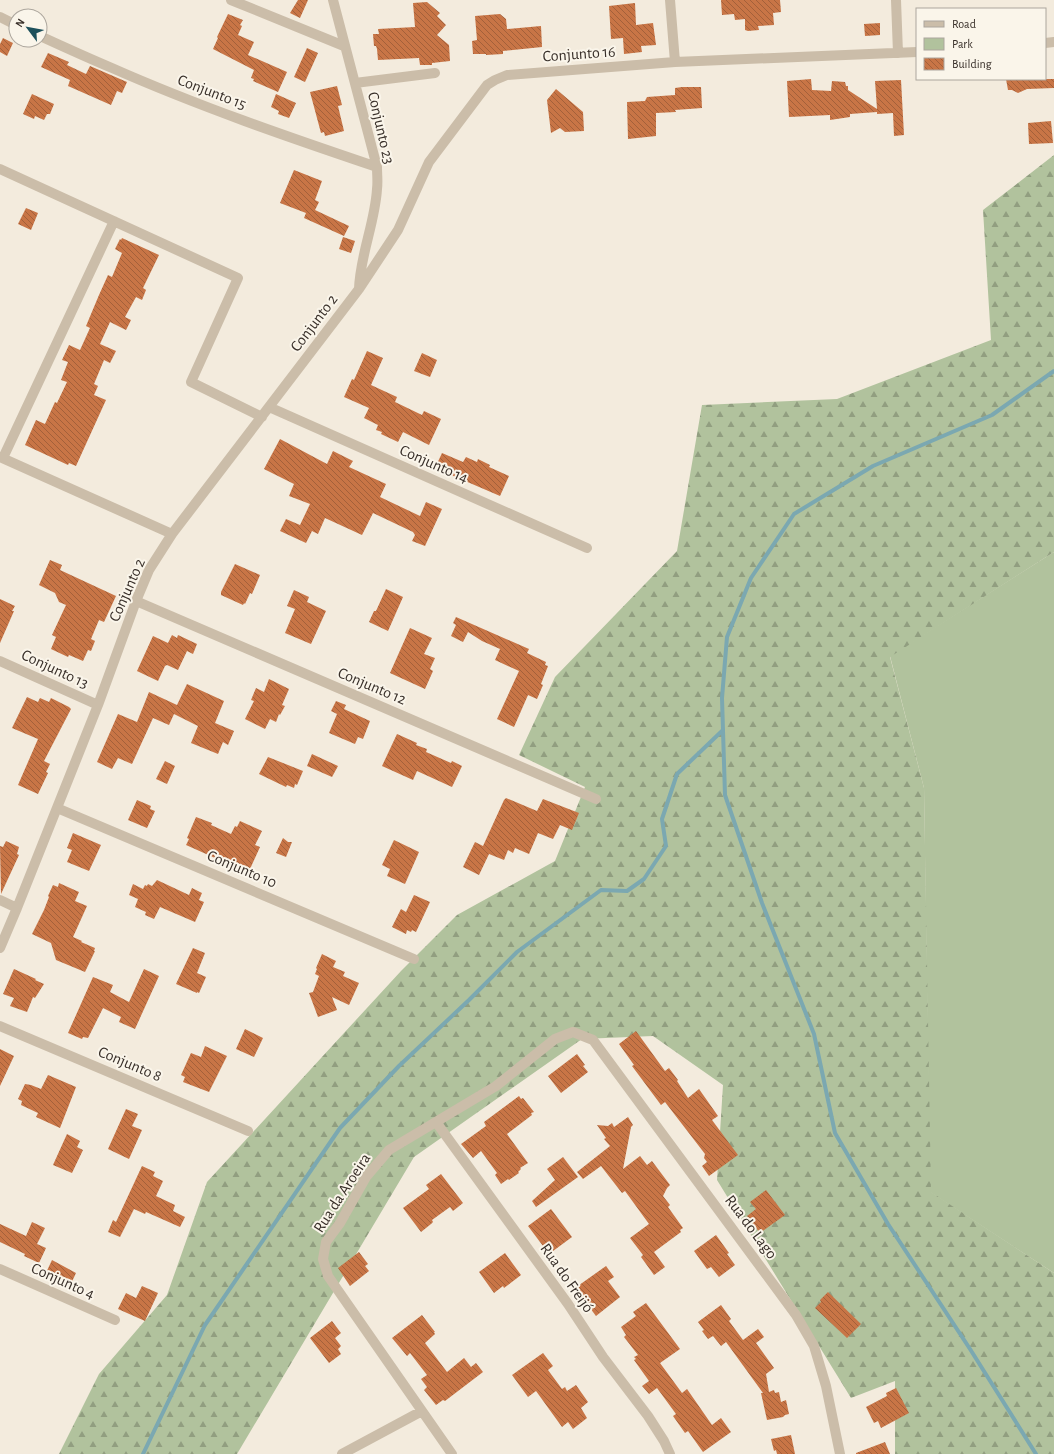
<svg xmlns="http://www.w3.org/2000/svg" width="1054" height="1454" font-family="'Alegreya Sans',sans-serif">
<style>
.green{fill:#b1c29d}
.forest{fill:url(#forest-firs)}
.lines{fill:none;stroke-linecap:round;stroke-linejoin:round}
.stream{stroke:#7ba8b1;stroke-width:4}
.building{fill:url(#building-back-hatch)}
.street{stroke:#cbbda9;stroke-width:10}
.labels{text-anchor:middle;dominant-baseline:central;stroke-width:4;stroke-linejoin:round;paint-order:stroke}
.street-label{font-size:16px;fill:#382f29;stroke:#faf5ea}
</style>
<defs>
<pattern id="forest-firs" width="22" height="20" patternUnits="userSpaceOnUse"><rect width="22" height="20" fill="#b1c29d"/><path d="M5 1l3.5 6h-7zM16 11l3.5 6h-7z" fill="#919e80"/></pattern>
<pattern id="building-back-hatch" width="6" height="6" patternUnits="userSpaceOnUse"><rect width="6" height="6" fill="#c87546"/><path d="M-1 5l2 2M0 0l6 6M5-1l2 2" fill="none" stroke="#a3603a"/></pattern>
</defs>
<rect width="100%" height="100%" fill="#f3ebdd"/>
<!-- green -->
<path class="green" d="M1054 552V1273L930 1192 924 788 890 656Z"/>
<!-- forest -->
<path class="forest" d="M1054 155V552L890 657 924 788 931 1192 1054 1273V1454H895V1381L851 1398 717 1180 723 1085 653 1036 582 1039 414 1157 237 1454H59L99 1374 167 1295 207 1182 401 971 457 915 555 861 585 787 519 755 555 677 677 551 702 405 837 399 991 340 983 210Z"/>
<g class="lines">
<!-- stream -->
<path class="stream" d="M143 1454 205 1325 340 1128 399 1066 469 1000 517 952 601 890 627 891 644 879 666 846 662 819 677 774 723 730
M1036 1454 970 1349 888 1224 835 1133 814 1034 762 903 725 795 722 698 727 637 751 578 794 514 873 466 992 415 1054 371"/>
</g>
<!-- building -->
<path class="building" d="M298 0H308L300 18 290 13Z
M721 0H780L781 12 773 13 774 25 758 26 759 30 748 31 745 30V19L735 20 734 14 722 15Z
M427 2 440 13 437 16 446 25 437 35 449 45 450 61 432 63V65H420L419 58 378 60 377 49 376 46H374L373 34H379L378 29 415 27 413 3Z
M635 3 636 25 653 23 656 45 641 46 642 52 624 54 623 38 611 39 609 6Z
M228 14 243 20 240 25 242 26 238 35 254 42 248 55 287 72 278 92 253 81 254 79 251 78 254 70 213 49 218 38 217 37Z
M500 14 506 19 507 29 541 26 542 47 503 51V54L486 55V54H473L472 41 477 40 475 16Z
M880 23V35L865 36 864 24Z
M3 38 13 43 7 56 0 52V44Z
M307 48 318 53 305 82 294 77Z
M48 53 69 62 67 65 86 74 90 66 127 82 122 93 117 91 111 105 68 86 70 80 41 67Z
M811 79 812 90 831 91 832 81 845 82 846 86H848V90L877 109 875 81 901 80 904 135 894 136 893 113 877 114V112L850 114V117L830 120V115L789 117 787 81Z
M1006 79H1054V88L1027 89 1018 93 1012 90H1008Z
M337 86 342 105 338 106 344 131 325 136 324 132 321 133 310 92Z
M682 87H701L702 108 675 110 676 112 656 113V136L628 139 627 102 645 101 647 97 675 95V88Z
M556 89 583 112 584 131 565 132 560 128 551 133 547 100Z
M32 94 54 104 50 114H47L44 120 35 116 34 119 23 114Z
M276 94 296 103 289 118 278 114 279 111 271 107Z
M1051 121 1053 143 1029 144 1028 123Z
M294 170 322 181 315 200 319 202 315 210 349 226 344 236 304 218 306 213 280 203Z
M26 208 38 213 31 230 18 224Z
M343 237 355 241 351 253 339 249Z
M122 238 159 255 143 288 146 290 142 300 136 297 125 317 131 320 126 330 110 322 100 344 116 351 110 363 104 360 94 384 98 386 94 395 106 400 76 466 69 463 68 465 25 445 36 420 45 424 55 402 57 403 67 382 61 380 68 362 62 360 69 345 80 350 90 328 86 326 99 295 108 275 112 277 122 253 115 249 120 239 121 240Z
M367 351 383 358 371 385 397 397 395 402 422 415 424 411 441 419 429 445 403 432 398 442 381 434 382 432 376 430 378 425 364 418 369 408 344 397 352 379 354 380Z
M422 353 437 360 430 377 414 371Z
M280 439 327 464 333 451 353 461 349 467 386 484 380 497 420 516 426 502 442 509 425 546 412 541 415 535 413 532 373 513 362 535 325 518 318 534 312 531 306 543 280 531 286 519 300 525 310 504 289 496 294 484 264 469Z
M442 453 463 462 466 457 477 462 478 459 490 465 489 467 509 476 500 496 435 468Z
M50 560 62 565 60 570 116 596 104 622 99 620 91 639 95 641 91 651 88 650 83 661 69 655 68 657 51 649 56 637 52 635 66 605 59 602 55 593 39 585Z
M235 564 260 575 252 594 250 593 245 604 244 603 243 605 221 595V592Z
M386 589 403 597 388 631 369 622 374 611H376Z
M294 590 309 597 307 602 326 611 311 644 285 633 295 609 287 606Z
M0 599 15 606 12 611H14L0 643Z
M456 617 529 649 527 653 546 662 545 665 548 666 541 684 543 685 537 699 528 695 514 727 497 719 519 671 495 660 500 649 482 641 468 632 463 642 451 636 456 625 453 623Z
M410 628 432 638 424 654 435 658 430 669 433 671 425 689 390 673Z
M172 635 177 638 178 635 197 644 193 654 187 651 178 670 167 665 165 666 158 681 137 671 153 636 168 643Z
M269 679 289 689 282 705 285 706 280 715 279 714 276 722 270 719 265 729 245 719 254 701 251 700 256 688 264 692Z
M187 684 224 701 215 723 234 731 228 745 223 742 218 754 191 743 198 726 174 714 169 725 153 718 132 764 118 758 112 769 97 762 118 714 137 722 149 692 177 705Z
M27 697 38 702 40 698 49 702 51 698 69 707 71 709 44 761 50 764 46 772 48 773 38 794 18 785 38 739 12 728Z
M336 701 346 705 344 709 370 721 363 739 358 737 355 744 329 733 337 714 331 711Z
M397 734 417 743 416 745 427 749 426 752 451 763 452 761 462 766 452 787 417 771 413 780 382 766Z
M312 754 338 766 332 777 307 766Z
M268 757 303 771 297 785 295 784 294 788 287 785 286 787 259 774Z
M165 761 175 766 167 784 156 779Z
M506 798 537 811 543 799 579 813 572 830 560 825 553 839 538 833 529 854 515 848 513 853 508 850 504 860 489 854 479 875 463 867 475 842 483 846 504 800Z
M137 800 151 806 150 809 155 811 147 828 128 820Z
M196 817 212 823 211 825 231 834 235 826 237 827 240 821 262 831 255 845 260 847 250 869 244 866 242 870 186 845 189 839 187 838Z
M73 833 101 845 89 871 67 862 72 850 67 848Z
M283 838 288 842H292L286 857 276 853Z
M394 840 419 852 405 884 387 876 390 869 382 865Z
M6 841 19 847 17 854 19 855 1 894 0 846 3 847Z
M157 880 189 895 192 888 202 893 199 900 204 902 195 922 160 907 154 919 145 915 146 912 135 907 138 899 129 895 133 884 143 889 145 885 147 886 148 884 152 886Z
M59 883 79 892 75 901 87 906 73 937 82 941 81 942 95 948 94 951H95L85 972 56 960 51 943 32 934 44 910 49 897 48 896 53 885 58 887Z
M414 895 430 902 416 932 412 930 411 932 407 930 406 934 392 927 401 909 406 912Z
M193 948 205 953 197 973 206 977 199 993 197 992V993L176 984Z
M322 954 336 961 333 967 345 972 343 976 359 983 349 1005 332 997 337 1010 318 1017 309 993 313 992 319 976 315 974 317 969 316 968Z
M14 969 36 979 35 980 44 984 35 998 33 997 27 1012 10 1006 14 998 3 994Z
M144 969 159 976 135 1029 119 1022 121 1017 103 1008 88 1038 83 1037 82 1039 68 1033 93 977 113 985 110 992 129 1002Z
M245 1029 263 1038 254 1057 236 1049Z
M636 1031 665 1071 669 1068 678 1080 677 1081 688 1098 699 1089 718 1116 712 1120 738 1155 709 1176 702 1166 707 1162 704 1158 705 1154 665 1102 661 1105 632 1066 634 1065 619 1044Z
M205 1046 227 1056 209 1092 183 1082 185 1077 181 1075 191 1053 201 1057Z
M0 1049 14 1056 0 1086Z
M577 1054 585 1065 583 1066 588 1072 561 1093 548 1076Z
M48 1075 76 1087 60 1128 36 1117 38 1113 21 1105 22 1101 18 1099 25 1084 31 1085 41 1089Z
M519 1096 521 1099 523 1098 534 1112 531 1113 532 1115 507 1134 528 1163 520 1168 521 1169 518 1172 519 1173 509 1180 508 1179 501 1184 495 1175 497 1173 481 1151 473 1158 461 1144 486 1126 484 1122Z
M126 1109 138 1114 132 1126 142 1130 129 1159 108 1149Z
M628 1117 633 1125 631 1127 623 1169 640 1156 647 1165 652 1161 670 1185 667 1188 663 1196 670 1205 668 1207 683 1228 680 1230 681 1232 654 1252 665 1267 654 1275 641 1257 643 1255 630 1238 649 1224 625 1191 622 1193 601 1166 583 1179 577 1172 610 1146 604 1139 606 1138 597 1125 608 1126 612 1123 614 1127Z
M67 1134 80 1141 77 1147 83 1150 72 1173 53 1165Z
M563 1157 578 1177 536 1207 532 1201 555 1180 547 1169Z
M142 1166 155 1172 153 1176 163 1181 156 1196 175 1205 173 1211 185 1217 180 1227 146 1212 145 1214 134 1209 120 1237 108 1232 113 1220 116 1222Z
M441 1174 463 1203 453 1211 450 1207 432 1220 433 1222 431 1224 421 1232 403 1208 429 1189 426 1185Z
M766 1190 785 1215 760 1233 747 1216 756 1209 750 1202Z
M551 1209 572 1237 549 1254 528 1226Z
M32 1222 45 1228 37 1244 46 1248 39 1263 24 1256 25 1254 0 1242V1224L26 1236Z
M716 1235 729 1253 727 1254 735 1265 719 1277 711 1267 707 1269 694 1251Z
M359 1252 368 1264 365 1266 369 1271 350 1286 338 1268Z
M505 1253 521 1275 504 1288 503 1286 494 1293 479 1272Z
M52 1260 76 1273 69 1288 44 1277Z
M606 1266 614 1277 608 1281 620 1297 596 1316 575 1288Z
M142 1286 158 1293 145 1321 118 1309 126 1293 136 1298Z
M828 1292 861 1324 847 1338 815 1308 821 1302 820 1300Z
M646 1303 680 1349 660 1363 682 1393 687 1389 712 1425 721 1418 731 1432 703 1452 688 1431 685 1433 673 1416 676 1414 657 1388 649 1394 642 1386 649 1381 634 1360 636 1359 634 1357 638 1355 624 1337 626 1335 621 1327 636 1316 633 1312Z
M721 1305 731 1319 729 1321 743 1340 758 1329 764 1337 756 1343 774 1368 766 1374 769 1392 774 1390 775 1393 779 1392 781 1402 786 1400 789 1414 785 1415 783 1417 767 1420 761 1393H763L726 1342 721 1346 713 1336 708 1339 702 1331 704 1330 698 1322Z
M422 1315 435 1332H434L435 1334 425 1343 447 1372 464 1358 471 1367 476 1363 483 1372 445 1401 443 1400 436 1405 424 1390 427 1387 421 1379 427 1375 410 1353 407 1356 392 1338Z
M332 1321 341 1333 335 1338 341 1346 338 1349 341 1354 329 1363 310 1338Z
M543 1353 553 1366 548 1370 562 1389 565 1387 567 1391 576 1385 588 1402 581 1408 587 1418 573 1429 568 1422 562 1427 536 1391 528 1397 512 1375Z
M896 1388 909 1413 881 1428 878 1421 874 1423 866 1407 887 1396 886 1393Z
M791 1435 795 1454H777L776 1450 774 1451 771 1439Z
M885 1442 890 1454H856V1453Z"/>
<g class="lines">
<!-- street -->
<path class="street" d="M231 0 344 46
M333 0 377 167C377 175 378 182 377 189 375 223 360 255 359 289
M670 0 675 62
M896 0 898 53
M0 17 16 25
M40 36C64 47 88 58 112 68 198 106 288 137 377 167
M1045 43 1054 42
M355 83 435 73
M0 169 238 278 191 382 262 417
M269 407 587 548
M0 457 172 534
M3 458 114 221
M136 601 596 799
M0 661 98 705
M57 808 414 959
M0 900 17 908
M0 948 17 908 98 705 136 601 149 570 172 534 359 289 398 230 429 162 487 85 495 80 507 75 675 62 917 52
M0 1026 248 1131
M436 1122 568 1304 603 1357 648 1416 664 1441 670 1454
M0 1269 115 1320
M342 1454 422 1411
M452 1454 328 1276 323 1259 326 1242 340 1223 366 1177 389 1150 496 1086 555 1039 573 1032 593 1040 796 1315 814 1346 826 1386 840 1454"/>
</g>
<g class="labels">
<!-- street labels -->
<g class="street-label">
<text transform="translate(579 54) rotate(-4)">Conjunto 16</text>
<text transform="translate(212 92) rotate(21)">Conjunto 15</text>
<text transform="translate(381 128) rotate(77)">Conjunto 23</text>
<text transform="translate(314 323) rotate(-53)">Conjunto 2</text>
<text transform="translate(434 464) rotate(24)">Conjunto 14</text>
<text transform="translate(127 590) rotate(-66)">Conjunto 2</text>
<text transform="translate(55 669) rotate(25)">Conjunto 13</text>
<text transform="translate(372 686) rotate(23)">Conjunto 12</text>
<text transform="translate(242 869) rotate(23)">Conjunto 10</text>
<text transform="translate(130 1064) rotate(23)">Conjunto 8</text>
<text transform="translate(342 1193) rotate(-57)">Rua da Aroeira</text>
<text transform="translate(751 1227) rotate(53)">Rua do Lago</text>
<text transform="translate(567 1278) rotate(55)">Rua do Freijó</text>
<text transform="translate(63 1281) rotate(24)">Conjunto 4</text>
</g>
</g>
<!-- legend -->
<rect x="916" y="8" width="130" height="72" fill="#faf5ea" stroke="#aca69d"/>
<rect x="924" y="21" width="20" height="6" fill="#cbbda9" stroke="#aca69d"/>
<text x="952" y="28" font-size="12" fill="#382f29">Road</text>
<rect x="924" y="38" width="20" height="12" fill="#b1c29d" stroke="#aca69d"/>
<text x="952" y="48" font-size="12" fill="#382f29">Park</text>
<rect x="924" y="58" width="20" height="12" fill="url(#building-back-hatch)" stroke="#aca69d"/>
<text x="952" y="68" font-size="12" fill="#382f29">Building</text>
<!-- north arrow -->
<g transform="translate(28 28) rotate(302)"><circle r="19" fill="#faf5ea" stroke="#aca69d"/>
<path d="M0-3L7 15L0 10L-7 15Z" fill="#1d505b"/>
<text y="-6" font-size="11" font-weight="bold" text-anchor="middle" fill="#382f29">N</text>
</g>
</svg>
